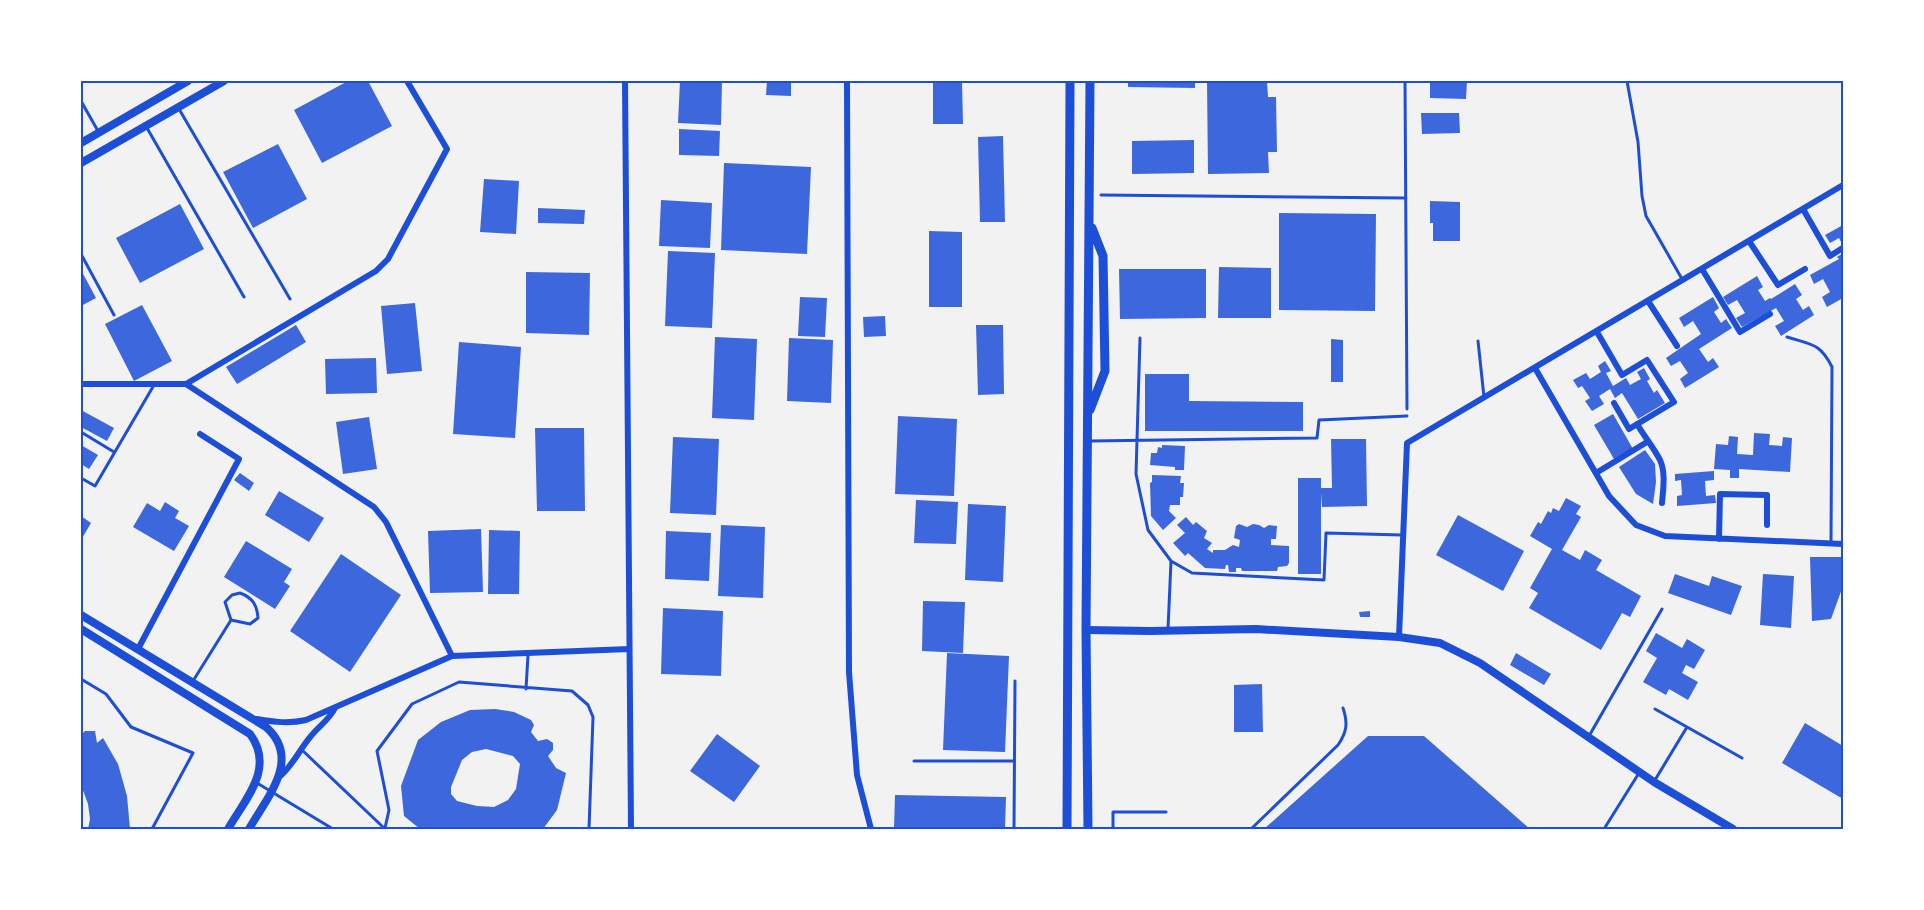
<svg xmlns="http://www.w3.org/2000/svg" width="1924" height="910" font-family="Lora,serif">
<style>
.building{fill:#3d67dc;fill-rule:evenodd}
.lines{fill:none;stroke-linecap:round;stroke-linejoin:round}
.path{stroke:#1d4ed8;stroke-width:3}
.service{stroke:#1d4ed8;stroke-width:3}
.minor{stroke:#1d4ed8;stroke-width:6}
.tertiary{stroke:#1d4ed8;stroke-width:8}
.secondary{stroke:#1d4ed8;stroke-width:9}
.neatline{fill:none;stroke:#1d4ed8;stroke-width:2}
</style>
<rect width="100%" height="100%" fill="#f2f2f2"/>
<!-- building -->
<path class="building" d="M348 81H368L392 126 322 163 294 110Z
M680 81H722L721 125 678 123Z
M767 81H791V96L766 95Z
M933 81H962L963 124H933Z
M1128 81H1195V88L1128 87Z
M1207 81H1267L1268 97H1276L1277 152H1268L1269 173 1208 174Z
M1430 81H1467L1466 99 1430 98Z
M1421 113H1459L1460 133 1422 134Z
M679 129 720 131 719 156 679 155Z
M1003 136 1005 222H980L978 137Z
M1194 140V173L1132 174V141Z
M278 144 307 199 253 228 223 172Z
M724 163 811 167 807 254 721 250Z
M484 179 519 181 516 234 480 232Z
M661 200 712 203 710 248 659 246Z
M1430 201 1460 202V241H1433V223H1430Z
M180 204 204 249 140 283 116 238Z
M538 208 585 210 584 224 538 223Z
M1279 213 1376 214 1375 311 1279 310Z
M1843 225V246L1839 238 1830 243 1825 235Z
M929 231 962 232V307H929Z
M668 251 715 253 712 328 665 326Z
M1843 253V298L1827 307 1822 297 1830 292 1823 279 1814 284 1810 275 1839 259 1837 257Z
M1219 267 1271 268V318H1218Z
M1119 269H1206V318L1120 319Z
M81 270 96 298 81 306Z
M526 272 590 273 589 335 526 333Z
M1757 276 1763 287 1758 290 1765 301 1770 298 1771 299 1795 284 1802 295 1796 299 1803 310 1809 306 1814 315 1781 336 1775 326 1784 321 1776 308 1742 327 1736 318 1745 313 1737 300 1728 305 1723 297Z
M800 297 827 298 825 337 798 336Z
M1713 297 1719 308 1714 312 1721 323 1726 319 1732 328 1699 349 1708 362 1713 358 1719 367 1685 388 1680 379 1688 373 1680 361 1671 366 1666 358 1701 334 1693 321 1684 327 1679 318Z
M415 303 422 371 387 374 381 306Z
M142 305 172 361 134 381 105 324Z
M885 316 886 336 864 337 863 317Z
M296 325 306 342 237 384 226 367Z
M976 325H1003L1004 394 978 395Z
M715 337 757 339 754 420 712 418Z
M789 338 833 340 831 403 787 401Z
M1331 339 1343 340V382H1331Z
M459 342 521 347 515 438 453 434Z
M376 358 377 393 326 394 325 359Z
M1605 361 1611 371 1606 373 1613 386 1626 378 1630 385 1641 379 1637 372 1644 368 1650 379 1647 381 1654 393 1657 390 1665 403 1638 419 1622 393 1615 398 1610 389 1599 396 1604 404 1592 411 1585 401 1590 398 1582 386 1578 388 1573 380 1586 373 1590 379 1601 372 1598 366Z
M1145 374H1189V401L1303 402V431H1145Z
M81 410 114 428 107 441 81 427Z
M1613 414 1633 449 1614 459 1594 425Z
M898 416 957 419 954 496 895 494Z
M369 417 377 469 343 474 336 422Z
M535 428H584L585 511H537Z
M1754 433 1770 434 1769 445 1782 446 1783 437 1792 438 1790 472 1739 469V478H1730V470L1714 469 1716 444 1728 445 1729 436 1738 437 1737 454 1753 455Z
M673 437 719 439 716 515 670 513Z
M1331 439H1366L1367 506 1322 507 1321 493V574H1298V478H1321V488H1332Z
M81 445 98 455 89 469 81 464Z
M1162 445 1185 446 1184 470H1175V467L1150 465 1151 453H1157L1158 447 1162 448Z
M1645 450 1655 464 1656 482 1653 504 1636 494 1619 467Z
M1714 471V480L1705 481 1706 496 1715 495 1716 503 1677 506V496L1682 495 1681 480 1675 481V474Z
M240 473 254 483 249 491 234 480Z
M1152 475 1181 476 1180 483H1184L1183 497H1180V505H1170L1169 511 1176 518 1163 530 1151 516 1150 483 1152 482Z
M279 491 324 518 309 542 265 515Z
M1566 498 1581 506 1576 514 1581 517 1562 550 1580 560 1585 550 1602 560 1596 570 1641 596 1630 617 1622 613 1601 650 1529 608 1538 593 1530 588 1552 549 1530 536 1538 522 1541 524 1548 511 1551 513 1553 508 1559 511Z
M916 500 958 502 956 544 914 543Z
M165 502 179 511 175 518 189 526 174 551 133 527 147 503 160 511Z
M968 504 1006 506 1003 582 965 580Z
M1458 515 1524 551 1503 591 1436 555Z
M81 516 91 523 81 540Z
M1186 517 1193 525 1196 522 1207 531 1204 538 1212 543 1207 549 1213 553V550H1225L1233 545 1239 547 1240 540 1234 538 1236 526 1239 524 1247 527 1253 524 1259 525 1264 528 1269 525 1277 526 1276 539H1271V545L1289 546V563L1287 566 1278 567 1277 571H1242L1241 568H1236V572H1229L1228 565H1226L1225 569 1205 568 1188 553 1185 556 1173 543 1185 533 1177 525Z
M721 525 765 527 763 598 718 596Z
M481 529 483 592 430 593 428 531Z
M489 530 520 531 519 594H488Z
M666 531 711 533 709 581 665 579Z
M246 541 292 569 284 582 290 586 275 609 224 577Z
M341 554 401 595 350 672 290 631Z
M1810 557H1843V586L1831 619 1812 621Z
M1675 574 1709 586 1712 576 1742 586 1731 615 1668 593Z
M1763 574 1794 576 1791 628 1760 625Z
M923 601 965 602 963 653 922 651Z
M663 608 723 611 721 676 661 674Z
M1370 611V617H1360L1359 612Z
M1656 633 1682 648 1687 639 1705 650 1694 669 1686 665 1682 673 1698 682 1688 700 1669 689 1666 695 1643 682 1657 658 1646 651Z
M947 653 1009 656 1005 752 943 750Z
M1516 653 1551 674 1544 685 1510 665Z
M1262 684 1263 732H1234V685Z
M495 709 514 712 531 720 534 725 531 732 538 741 547 739 553 743V750L548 756 556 768 566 773 557 810 543 829H420L404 816 401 786 418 740 441 722 470 710ZM486 749 513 756 520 764 516 789 508 800 494 807 477 806 457 801 451 794V787L462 760 472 752Z
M1805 723 1843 746V799L1782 763Z
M85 731H95L97 743 103 738 118 764 127 796 130 829H88L90 819 88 804 81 785V735Z
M717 734 760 766 734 802 690 771Z
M1368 736H1424L1530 829H1264Z
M895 795 1006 797 1005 829H894Z"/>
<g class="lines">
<!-- path -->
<path class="path" d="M1405 81 1407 409
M1101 195 1405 198"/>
<!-- service -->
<path class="service" d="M1627 81 1638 142 1642 196 1646 216 1682 279
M81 101 98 131
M179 109 290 299
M147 128 244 297
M81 254 114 315
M1787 337C1812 345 1820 343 1832 367L1831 542
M1140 338 1136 474 1148 530 1171 561 1192 573 1324 580 1326 533 1402 535
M1478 341 1484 397
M81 432 114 452
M1090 441 1317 438 1319 420 1407 416
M81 478 95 486 154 385
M240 593C253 598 257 605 258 618L250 624 231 620 225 602 232 595Z
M1168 629 1171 561
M81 679 106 694 131 727 193 753 152 829
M193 681 231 620
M526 689 528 655
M1655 709 1742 758
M1589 736 1662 609
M302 750 384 828
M914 761H1014
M1655 780 1687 727
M257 783 333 829
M385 828 389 810 377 751 412 704 459 682 572 691 588 705 593 717 589 829
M1014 829 1015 681
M1113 829V812H1166
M1251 829 1338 745C1347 732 1348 723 1343 708
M1604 829 1639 773"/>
<!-- minor -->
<path class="minor" d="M625 81 631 829
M847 81 849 672 857 775 871 829
M1803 209 1830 256 1841 249
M1749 241 1778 285 1805 269
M1702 269 1740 332 1770 314
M1648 301 1677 346
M1597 332 1622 375 1647 360 1674 402 1629 429 1614 403
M1535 368 1609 496 1636 525 1665 536 1843 544
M81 384H186L376 271 388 259 447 149 407 81
M186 384 374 507 386 522 452 656
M1637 424C1644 436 1654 448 1660 460 1666 473 1663 490 1662 503
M1596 473 1647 442
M1719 539 1720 494 1767 495V525
M1399 637 1407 443 1843 185
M138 649 239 459 200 434
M257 719C274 722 289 724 306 720L452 656 629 649
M278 778C293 766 299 750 311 736 319 726 329 720 335 708"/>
<!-- tertiary -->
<path class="tertiary" d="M81 143 188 81
M81 163 224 81
M81 615 266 727C302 759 267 797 249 829
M81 629 250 734C275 768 246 798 228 829
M1086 630 1150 631 1256 629 1399 637 1440 643 1480 663 1654 782 1733 829"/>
<!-- secondary -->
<path class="secondary" d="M1090 410 1105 371 1103 256 1092 228
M1067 829 1070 81
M1088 829 1086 630 1090 81"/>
</g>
<!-- border -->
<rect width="1924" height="910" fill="none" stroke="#ffffff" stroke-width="165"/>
<rect x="82" y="82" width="1760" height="746" class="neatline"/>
</svg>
